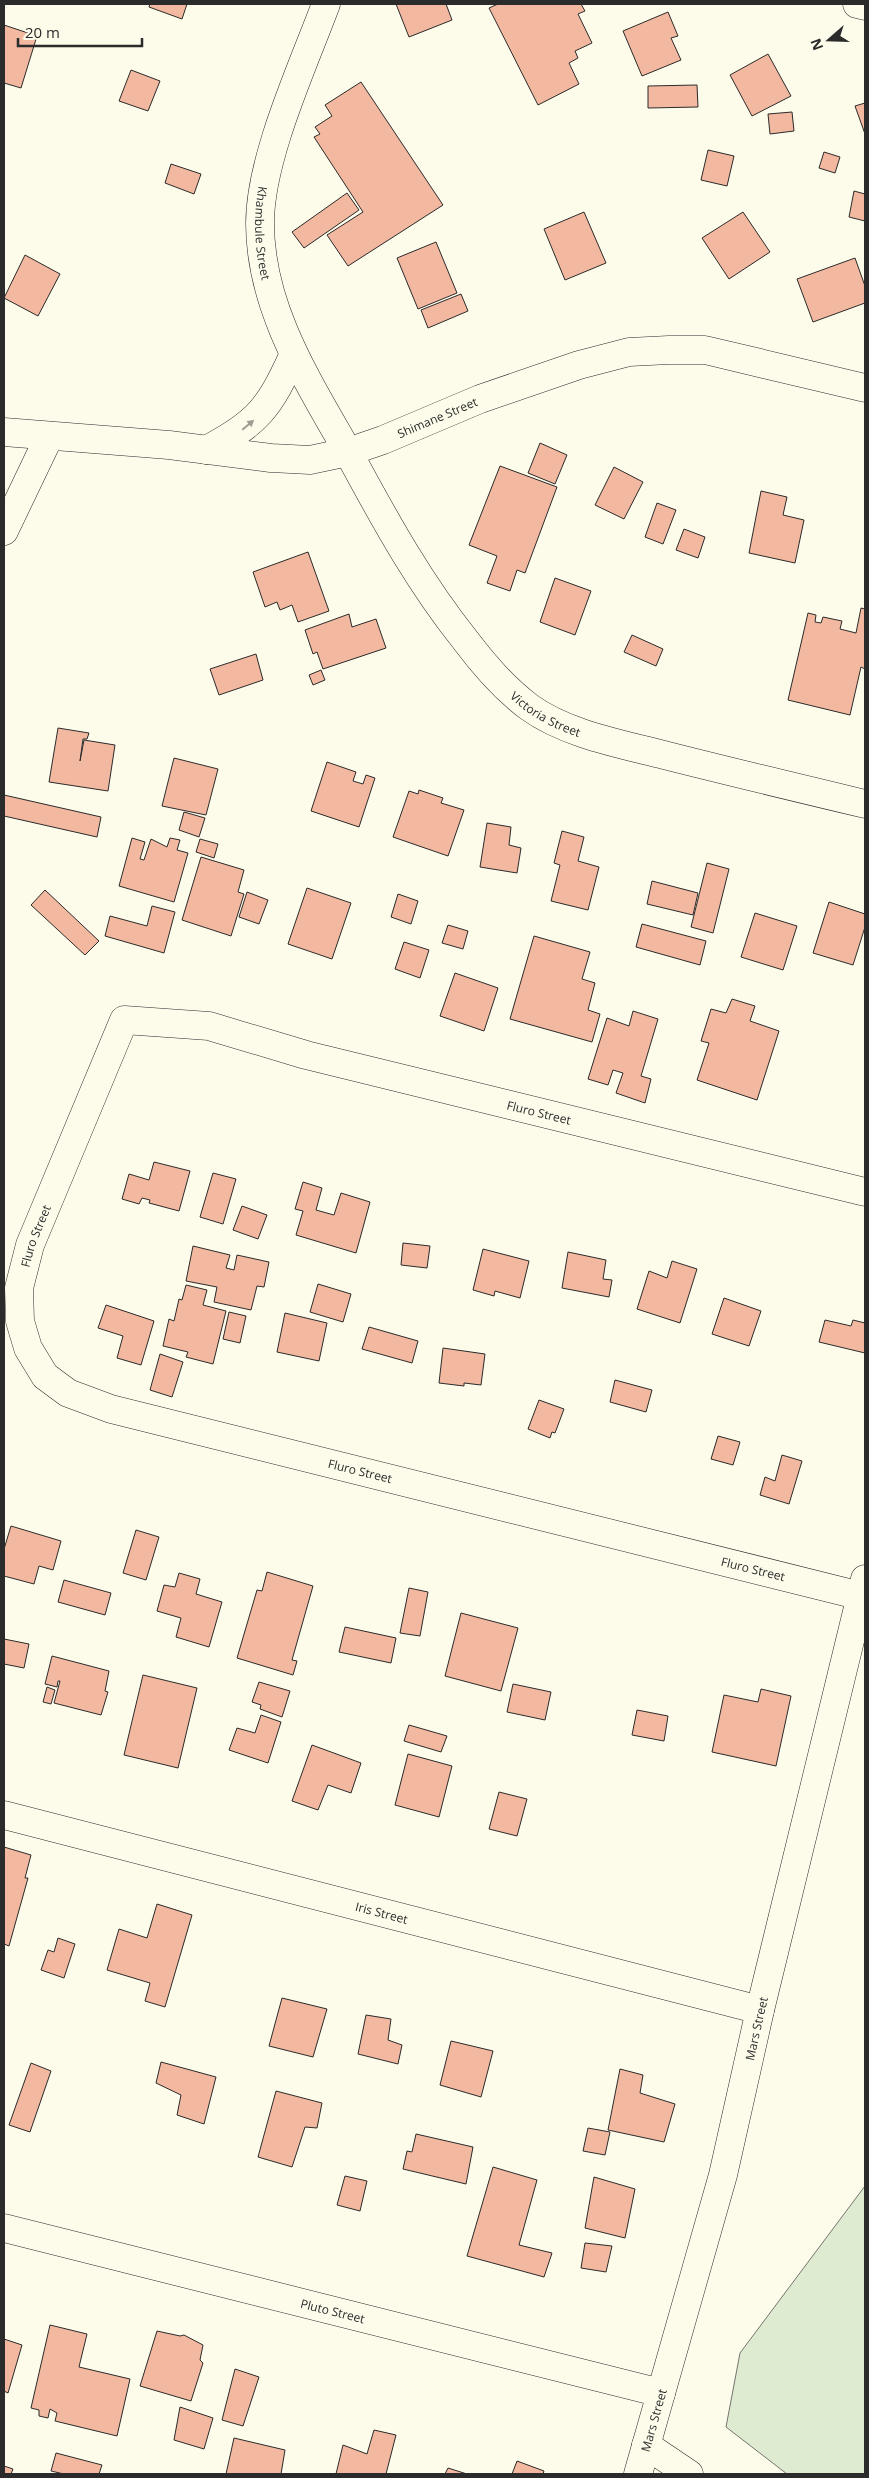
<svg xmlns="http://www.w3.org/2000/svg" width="869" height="2478" font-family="'Open Sans',sans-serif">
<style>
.green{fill:#deebd1;stroke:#74746e}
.building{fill:#f2b8a0;stroke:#2b2b2b}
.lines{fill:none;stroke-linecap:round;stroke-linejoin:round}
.minor-casing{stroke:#2b2b2b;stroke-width:29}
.minor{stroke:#fdfbea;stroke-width:28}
.oneway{fill:#9e9d94}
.labels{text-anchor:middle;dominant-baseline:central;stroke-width:4;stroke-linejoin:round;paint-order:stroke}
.street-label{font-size:12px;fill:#2b2b2b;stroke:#fdfbea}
</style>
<rect width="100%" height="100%" fill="#fdfbea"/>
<!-- green -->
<path class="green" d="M865 2186V2474H787L726 2427 740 2353Z"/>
<!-- building -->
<path class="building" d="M150 4H187L182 19 149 7Z
M396 4H446L452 20 409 37Z
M498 4H581L585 11 578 14 592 43 575 51 578 58 569 63 579 84 538 105 489 8Z
M668 12 678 36 671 38 681 60 642 76 623 31Z
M4 25 37 36 21 88 4 83Z
M768 54 791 96 752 116 730 75Z
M131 70 160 81 148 111 119 101Z
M361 82 443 205 348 266 327 235 363 212 314 137 320 134 315 127 332 116 325 105Z
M697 85 698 107 648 108V86Z
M865 103V134L855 106Z
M792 112 794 131 770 134 768 114Z
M708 150 734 156 727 186 701 180Z
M824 152 840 157 835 173 819 168Z
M171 164 201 174 194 194 165 183Z
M854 191 865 194V221L849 217Z
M347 193 359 210 304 248 292 232Z
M584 212 606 263 565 280 544 229Z
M743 212 770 252 729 279 702 238Z
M436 242 457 293 418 309 397 258Z
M25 255 60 274 38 316 4 298Z
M855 258 865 286V303L813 322 797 279Z
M461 294 468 311 428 328 421 310Z
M540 443 567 455 555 484 528 473Z
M500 466 557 487 525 573 517 570 510 591 487 583 497 556 469 545Z
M614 467 643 482 624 519 595 505Z
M761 491 787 497 783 515 804 520 795 563 749 553Z
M657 503 676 510 663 544 645 537Z
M684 529 705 537 698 558 676 550Z
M308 552 329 611 298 622 292 605 280 610 277 602 265 607 253 572Z
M555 578 591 591 575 635 540 622Z
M861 608 865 609V669L861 667 850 715 788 700 808 613 816 615 815 622 821 623 823 617 842 621 840 629 856 633Z
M349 614 352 627 376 619 386 648 323 669 317 652 313 654 305 630Z
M632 635 663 649 656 666 624 652Z
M256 654 263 680 219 695 210 669Z
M321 670 325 680 313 685 309 675Z
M58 728 89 733 87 739H83L80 761 84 740 115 745 108 791 49 782Z
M174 758 218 769 206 815 162 806Z
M327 762 356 772 353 781 363 784 366 775 375 778 359 827 311 811Z
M419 790 443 798 441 803 464 810 448 856 393 837 409 791 418 794Z
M4 795 101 817 97 837 4 816Z
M184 812 205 818 199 837 179 830Z
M487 823 511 827 509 845 521 848 517 873 480 867Z
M562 831 584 837 578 861 599 867 588 910 551 901 560 865 554 863Z
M132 838 145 842 140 859 144 860 151 839 167 847 170 838 180 840 177 850 188 853 174 902 119 886Z
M200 839 218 844 214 858 196 852Z
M201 857 244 870 238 892 244 894 231 936 182 920Z
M707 863 729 869 713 933 691 927Z
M652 881 698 893 693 915 647 904Z
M307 888 351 903 332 959 288 944Z
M45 890 99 941 85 955 31 905Z
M247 892 268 900 259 924 239 917Z
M398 894 418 901 411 924 391 917Z
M829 902 865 914V927L853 965 813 953Z
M152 906 175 912 164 953 105 936 110 916 147 926Z
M755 913 797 926 783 970 741 957Z
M642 924 706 941 700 965 636 947Z
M448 925 468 931 463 949 442 943Z
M534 936 590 952 582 979 595 983 588 1010 600 1014 592 1042 510 1019Z
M404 942 429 950 420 978 395 969Z
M455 973 498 988 484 1031 440 1016Z
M732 999 755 1006 750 1021 779 1031 757 1100 697 1080 709 1043 701 1041 711 1009 726 1013Z
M633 1011 658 1019 641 1076 651 1079 645 1103 616 1093 623 1073 613 1070 608 1085 588 1079 607 1018 629 1026Z
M154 1162 190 1171 179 1211 149 1203 150 1200 142 1198 139 1204 122 1199 129 1174 149 1180Z
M213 1173 236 1179 223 1224 200 1217Z
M303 1182 322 1188 316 1210 334 1215 341 1193 370 1202 356 1253 296 1235 303 1211 295 1209Z
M242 1206 267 1215 258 1239 233 1230Z
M403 1243 430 1246 427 1268 401 1265Z
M193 1246 230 1255 226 1268 234 1270 237 1255 269 1262 264 1287 257 1286 251 1310 214 1302 217 1287 186 1281Z
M483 1249 529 1261 520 1298 495 1291 494 1296 473 1290Z
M568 1252 606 1260 603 1279 612 1280 609 1297 562 1288Z
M672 1261 697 1269 680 1323 637 1309 649 1271 667 1278Z
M318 1284 351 1294 343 1322 310 1312Z
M186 1285 207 1290 203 1305 226 1311 213 1364 186 1357 188 1352 163 1346 169 1319 174 1321 179 1299 182 1300Z
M724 1298 761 1311 749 1346 712 1334Z
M106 1305 154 1321 141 1365 117 1358 123 1336 98 1328Z
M229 1312 246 1316 240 1343 223 1339Z
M285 1313 327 1323 319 1361 277 1352Z
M825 1320 851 1326 853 1320 865 1323V1353L819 1342Z
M369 1327 418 1341 412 1363 362 1349Z
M443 1348 485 1354 481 1385 464 1383V1386L439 1383Z
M160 1354 183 1362 172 1397 150 1390Z
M615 1380 652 1390 646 1412 610 1402Z
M539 1400 564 1409 555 1433 552 1432 550 1438 528 1429Z
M718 1436 740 1442 733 1465 711 1459Z
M782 1455 802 1461 789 1504 760 1495 765 1477 775 1481Z
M11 1526 61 1541 53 1570 39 1566 34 1584 4 1576V1549Z
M136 1530 159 1537 146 1580 123 1573Z
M267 1572 313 1586 292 1660 297 1661 293 1675 237 1658 257 1590 262 1591Z
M179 1573 200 1579 196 1594 222 1602 209 1647 176 1637 181 1618 157 1611 164 1585 175 1587Z
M64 1580 111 1593 105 1615 58 1602Z
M409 1588 428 1592 420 1636 400 1633Z
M461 1613 518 1628 501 1691 445 1676Z
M345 1627 396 1638 391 1663 339 1652Z
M4 1639 29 1644 24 1668 4 1664Z
M52 1656 109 1671 105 1691 108 1692 101 1715 54 1703 60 1681H58L57 1687 45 1684Z
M143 1675 197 1688 178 1768 124 1755Z
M259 1682 290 1691 282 1717 260 1709 261 1705 252 1702Z
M513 1684 551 1692 545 1720 507 1712Z
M47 1687 55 1690 51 1704 43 1702Z
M761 1689 791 1696 776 1766 712 1752 724 1695 758 1702Z
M637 1710 668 1716 664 1741 632 1735Z
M261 1715 281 1722 268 1763 229 1750 237 1728 255 1733Z
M409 1725 447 1736 441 1752 404 1741Z
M312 1745 361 1763 351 1793 328 1785 318 1810 292 1801Z
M408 1754 452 1766 439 1817 395 1805Z
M499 1792 527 1799 517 1836 489 1829Z
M4 1847 31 1855 25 1878H28L9 1946 4 1944Z
M157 1904 192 1915 165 2007 145 2001 150 1983 107 1970 119 1929 147 1938Z
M58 1938 75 1944 64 1978 41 1970 48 1950 54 1952Z
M282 1998 327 2009 313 2057 269 2046Z
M366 2015 391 2019 388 2040 402 2045 398 2064 358 2054Z
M451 2041 493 2051 481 2097 440 2085Z
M161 2062 216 2077 204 2124 177 2115 181 2095 156 2083Z
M31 2063 51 2071 30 2132 9 2125Z
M620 2069 643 2075 640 2093 675 2104 664 2142 608 2130Z
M276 2091 322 2103 317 2128 305 2127 292 2167 258 2157Z
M588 2128 610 2132 605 2155 583 2151Z
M416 2134 473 2147 466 2184 403 2169 407 2151 412 2152Z
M493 2167 537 2180 519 2245 552 2253 544 2277 467 2256Z
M345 2176 367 2181 360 2211 337 2205Z
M594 2177 635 2189 625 2238 585 2228Z
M585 2243 612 2246 606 2272 581 2268Z
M50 2325 87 2334 79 2367 130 2379 117 2436 55 2421 57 2413 50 2409 48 2418 39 2416V2410L31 2408Z
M157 2331 180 2336 184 2335 203 2345 200 2360 203 2363 191 2401 140 2386Z
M4 2339 22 2345 8 2393 4 2391Z
M235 2369 259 2377 243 2426 222 2420Z
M180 2407 213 2418 204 2449 174 2440Z
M374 2430 396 2435 386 2474H336L343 2445 367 2454Z
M234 2438 285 2450 281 2474H226Z
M56 2453 102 2465 99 2474H64L51 2471Z
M517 2461 544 2471 543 2474H512Z
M4 2466 13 2469 11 2474H4Z
M448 2468 467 2474H445Z"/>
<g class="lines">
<!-- minor casing -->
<g class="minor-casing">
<g id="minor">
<path id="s1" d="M326 4C303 66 260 158 260 223 260 312 312 387 353 461 387 524 421 585 466 641 484 665 505 689 529 707 566 734 621 744 664 755 731 772 798 788 865 804"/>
<path d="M857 4 865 6"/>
<path id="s2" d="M4 432 169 445 271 458 310 460 348 452 383 440 480 399 579 365 629 352 669 350H705L865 388"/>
<path d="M206 450C258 423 269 408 293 356"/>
<path d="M4 531 49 437"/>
<path id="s3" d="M861 1596 111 1409 68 1393 45 1376 28 1348 20 1321 19 1288 30 1245 124 1020 209 1026 306 1055 865 1192"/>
<path id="s4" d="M4 1815 760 2010"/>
<path id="s5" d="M4 2228 661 2393"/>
<path d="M646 2445 689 2474"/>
<path id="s6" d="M638 2474 723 2175 760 2010 865 1579"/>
</g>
</g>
<!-- minor -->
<use href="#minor" class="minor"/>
</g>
<!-- one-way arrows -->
<defs><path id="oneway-solid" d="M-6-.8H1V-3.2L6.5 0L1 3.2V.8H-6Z" transform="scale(1.25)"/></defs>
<use class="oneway" href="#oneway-solid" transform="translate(248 425) rotate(-40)"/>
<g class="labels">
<!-- street labels -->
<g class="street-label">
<text stroke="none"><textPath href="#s1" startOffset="240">Khambule Street</textPath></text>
<text stroke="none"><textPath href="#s2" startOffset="442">Shimane Street</textPath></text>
<text stroke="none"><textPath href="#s1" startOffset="811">Victoria Street</textPath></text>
<text stroke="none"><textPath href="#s3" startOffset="1656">Fluro Street</textPath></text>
<text stroke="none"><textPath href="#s3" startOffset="996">Fluro Street</textPath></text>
<text transform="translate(360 1471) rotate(14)">Fluro Street</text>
<text transform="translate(753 1569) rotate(14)">Fluro Street</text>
<text stroke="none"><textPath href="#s4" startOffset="390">Iris Street</textPath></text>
<text stroke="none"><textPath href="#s6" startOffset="461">Mars Street</textPath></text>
<text stroke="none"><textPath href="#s5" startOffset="339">Pluto Street</textPath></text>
<text stroke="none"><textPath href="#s6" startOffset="56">Mars Street</textPath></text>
</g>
</g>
<!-- border -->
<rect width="869" height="2478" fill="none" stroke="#2b2b2b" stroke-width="10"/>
<!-- north arrow -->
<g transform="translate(829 40) rotate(250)" stroke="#fdfbea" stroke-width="4" paint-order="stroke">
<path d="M0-4L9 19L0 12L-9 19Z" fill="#2b2b2b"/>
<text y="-8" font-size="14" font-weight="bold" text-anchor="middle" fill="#2b2b2b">N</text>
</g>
<!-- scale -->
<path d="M18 38v8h124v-8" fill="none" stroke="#2b2b2b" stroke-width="2.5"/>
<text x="25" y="38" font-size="15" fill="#2b2b2b" stroke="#fdfbea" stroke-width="4" paint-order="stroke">20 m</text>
</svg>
